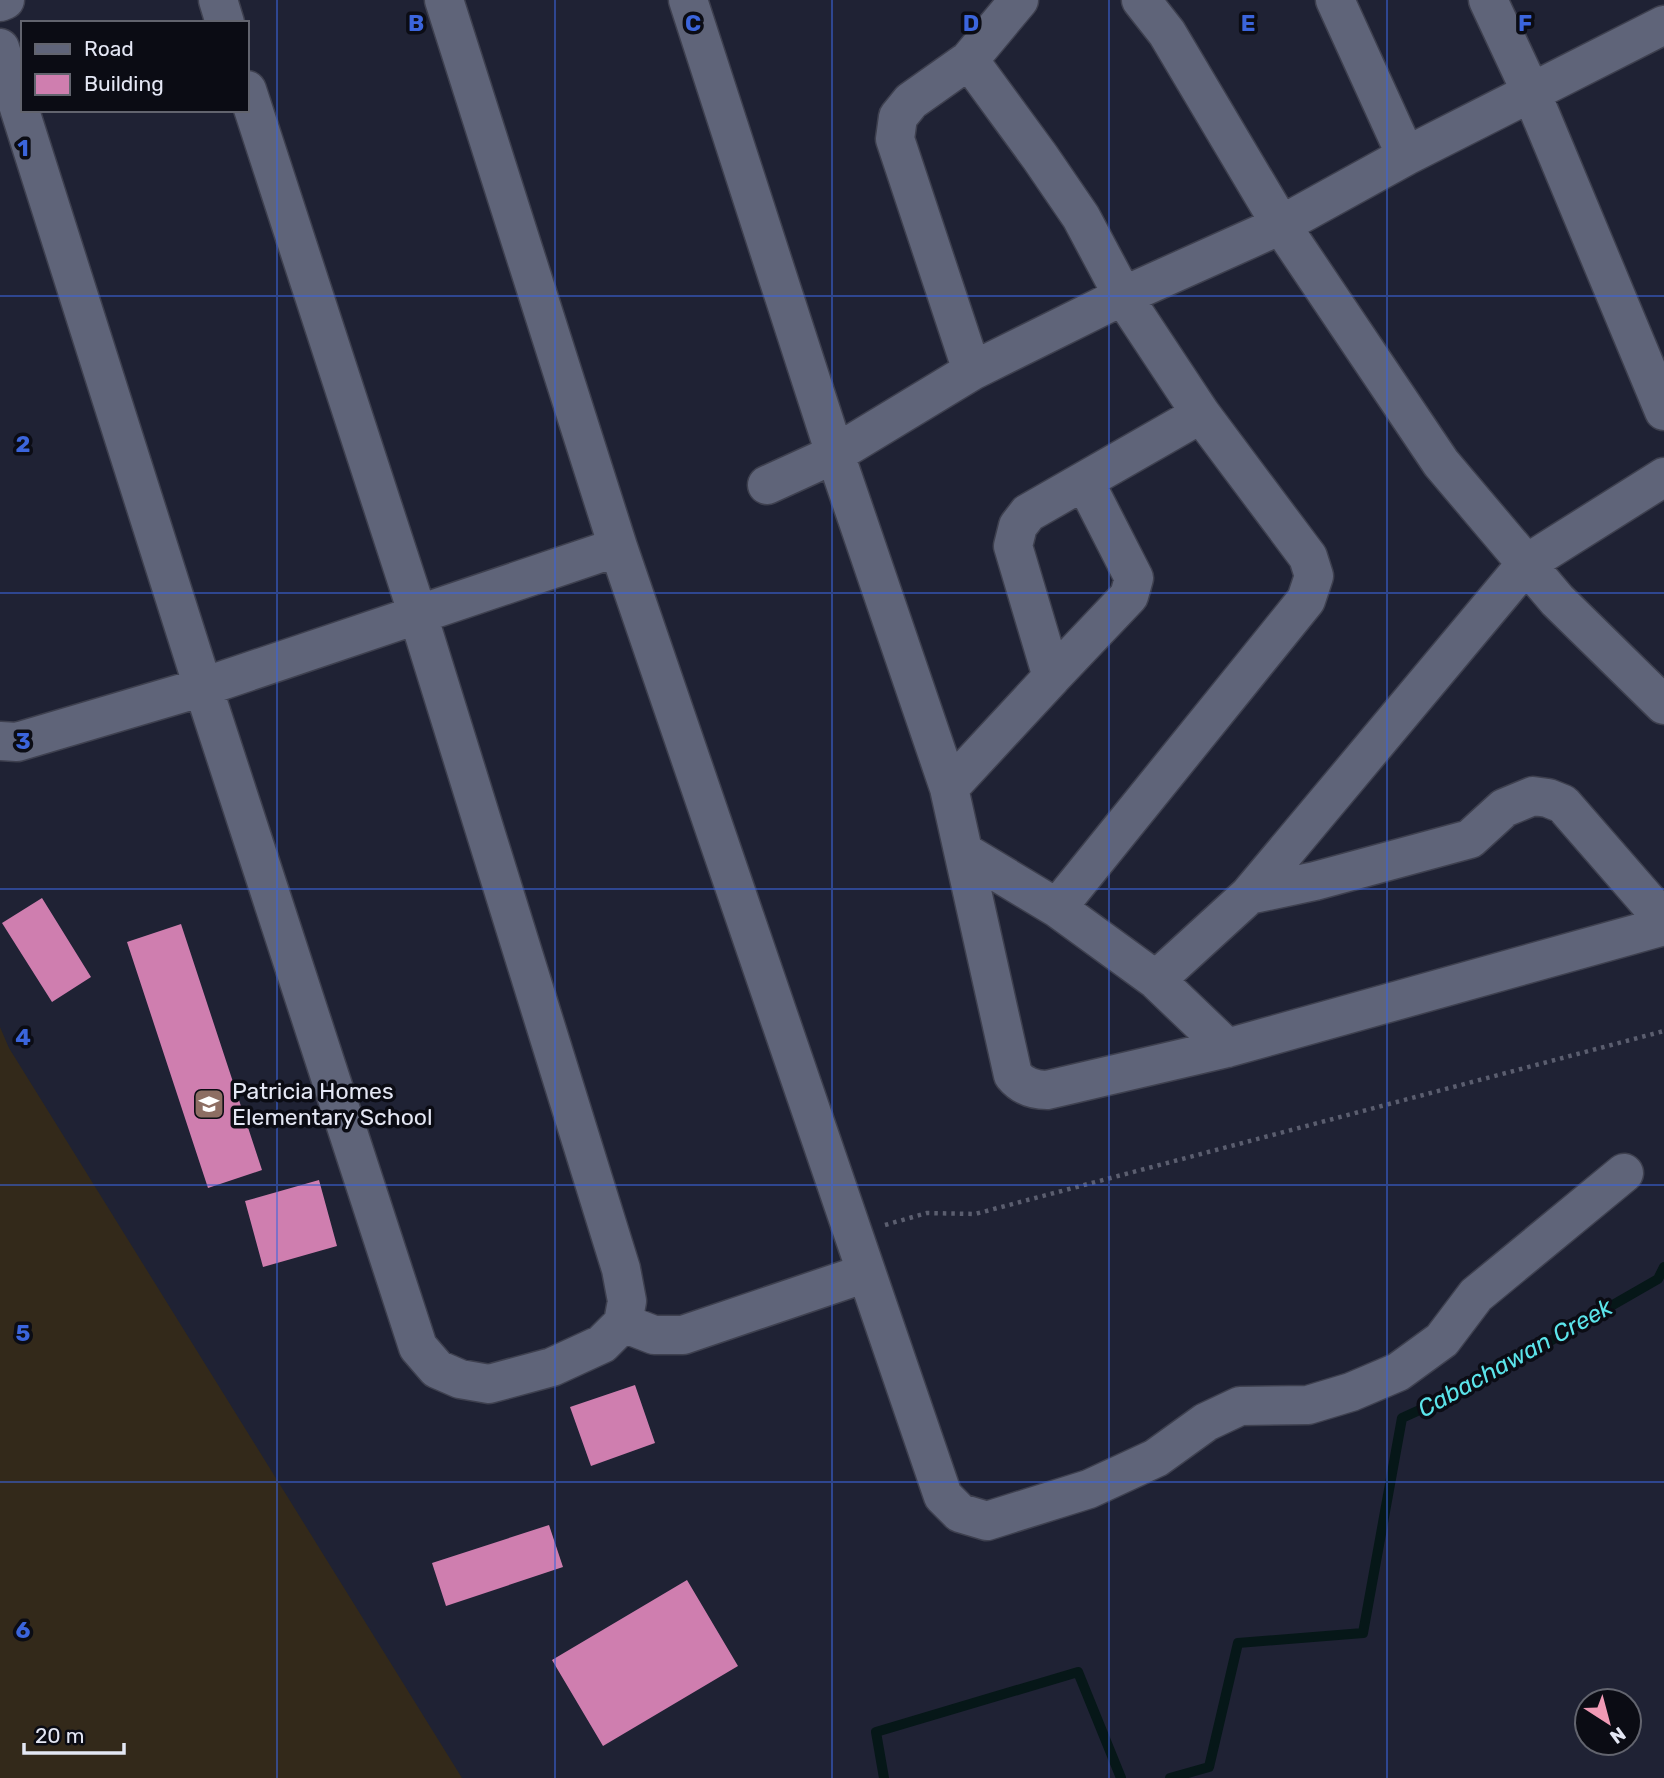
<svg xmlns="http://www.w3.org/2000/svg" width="1664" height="1778" font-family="Rubik,sans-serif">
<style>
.industrial{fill:#33291a}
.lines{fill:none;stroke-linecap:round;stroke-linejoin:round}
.stream{stroke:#061718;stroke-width:10}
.building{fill:#cf7eaf}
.minor-casing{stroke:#3e404f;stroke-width:41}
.path{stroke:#5b5e6f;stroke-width:4.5;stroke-dasharray:3.5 5;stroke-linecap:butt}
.minor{stroke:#5f6479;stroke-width:38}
.grid{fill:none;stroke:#3b65dc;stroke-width:2;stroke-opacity:0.55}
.labels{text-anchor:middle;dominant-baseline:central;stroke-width:7;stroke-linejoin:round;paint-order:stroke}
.poi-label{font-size:23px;fill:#e4e7f4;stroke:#0b0c14;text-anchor:start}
.water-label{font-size:24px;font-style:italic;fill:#5be4ea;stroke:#0b0c14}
.grid-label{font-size:23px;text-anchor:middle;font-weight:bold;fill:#3b65dc;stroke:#0b0c14;stroke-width:7;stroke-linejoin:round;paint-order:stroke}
</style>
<rect width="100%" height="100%" fill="#1f2234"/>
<!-- industrial -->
<path class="industrial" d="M0 1027 9 1048 462 1778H0Z"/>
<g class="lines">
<!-- stream -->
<path class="stream" d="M884 1778 876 1732 1078 1672 1121 1778
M1170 1778 1209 1767 1238 1643 1363 1633 1402 1418 1470 1387 1658 1279 1664 1267"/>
</g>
<!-- building -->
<path class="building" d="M42 898 91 977 52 1002 2 923Z
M181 924 262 1170 208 1188 127 942Z
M319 1180 337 1246 263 1267 245 1201Z
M635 1385 655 1443 591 1466 570 1407Z
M549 1525 563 1567 446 1606 432 1563Z
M687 1580 738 1666 603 1746 552 1660Z"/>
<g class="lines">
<!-- minor casing -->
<g class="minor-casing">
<path id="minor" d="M218 0 225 23
M444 0 618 547 943 1496 960 1513 987 1521 1089 1489 1156 1458 1206 1422 1240 1406 1308 1405 1351 1392 1398 1372 1442 1340 1476 1295 1624 1173
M688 0 835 454 949 788 1013 1075C1022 1086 1033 1090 1047 1090L1227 1048 1664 926
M1141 0 1167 33 1281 225 1441 463 1557 600 1664 705
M1335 0 1406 156
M1488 0 1531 92 1664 411
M0 2 5 0
M0 48 203 687 418 1347 437 1369 460 1379 489 1384 552 1367 602 1344 623 1323 627 1301 621 1269 418 615 247 90
M969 60 1040 157 1081 217 1123 296 1201 414 1308 557 1314 576 1306 600 1057 908
M972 371 895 139 898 117 911 101 969 60 1019 0
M767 485 835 454 972 371 1123 296 1281 225 1406 156 1664 25
M1052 677 1129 596 1134 578 1085 482
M0 741 17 742 203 687 618 547
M949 788 1052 677 1013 546 1018 526 1028 513 1201 414
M964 852 1057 908 1156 980 1227 1048
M1249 895 1315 881 1470 839 1504 808 1533 796 1548 798 1563 804 1664 920
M1156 980 1249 895 1526 564 1664 477
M623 1323 654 1335H683L866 1273"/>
</g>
<!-- path -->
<path class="path" d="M885 1225 927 1213 975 1214 1664 1031"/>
<!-- minor -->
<use href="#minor" class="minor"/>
</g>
<!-- grid -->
<path class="grid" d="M277 0V1778M555 0V1778M832 0V1778M1109 0V1778M1387 0V1778M0 296H1664M0 593H1664M0 889H1664M0 1185H1664M0 1482H1664"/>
<!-- icons -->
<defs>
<g id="school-square" transform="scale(1.575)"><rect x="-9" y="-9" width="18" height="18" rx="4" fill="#8d6e63" stroke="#0b0c14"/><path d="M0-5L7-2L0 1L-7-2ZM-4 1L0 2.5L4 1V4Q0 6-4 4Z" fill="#fff"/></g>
</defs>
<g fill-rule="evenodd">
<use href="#school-square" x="209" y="1104"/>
</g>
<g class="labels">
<!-- poi labels -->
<g class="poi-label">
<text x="232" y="1091">Patricia Homes<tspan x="232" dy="26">Elementary School</tspan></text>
</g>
<!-- water labels -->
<g class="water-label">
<text transform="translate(1515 1358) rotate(-29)">Cabachawan Creek</text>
</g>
</g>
<g class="grid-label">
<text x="416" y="31">B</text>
<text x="693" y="31">C</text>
<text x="971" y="31">D</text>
<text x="1248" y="31">E</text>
<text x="1525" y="31">F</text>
<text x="23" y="156">1</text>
<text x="23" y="452">2</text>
<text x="23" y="749">3</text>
<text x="23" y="1045">4</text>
<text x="23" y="1341">5</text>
<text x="23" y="1638">6</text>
</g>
<!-- legend -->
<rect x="21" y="21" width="228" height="91" fill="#0b0c14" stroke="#62646e" stroke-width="2"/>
<rect x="35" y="44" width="35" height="10" fill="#5f6479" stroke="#62646e" stroke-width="2"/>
<text x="84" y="56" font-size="21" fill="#e4e7f4">Road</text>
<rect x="35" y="74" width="35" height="21" fill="#cf7eaf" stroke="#62646e" stroke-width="2"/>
<text x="84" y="91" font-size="21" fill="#e4e7f4">Building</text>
<!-- north arrow -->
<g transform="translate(1608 1722) rotate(144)"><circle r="33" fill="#0b0c14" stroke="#62646e" stroke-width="2"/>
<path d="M0-5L12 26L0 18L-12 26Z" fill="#f09ab5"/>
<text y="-10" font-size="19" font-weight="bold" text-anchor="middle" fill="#e4e7f4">N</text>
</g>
<!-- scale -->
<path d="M24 1743v10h100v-10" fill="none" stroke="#e4e7f4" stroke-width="3.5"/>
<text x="35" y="1743" font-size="21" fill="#e4e7f4" stroke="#0b0c14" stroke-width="5" paint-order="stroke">20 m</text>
</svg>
